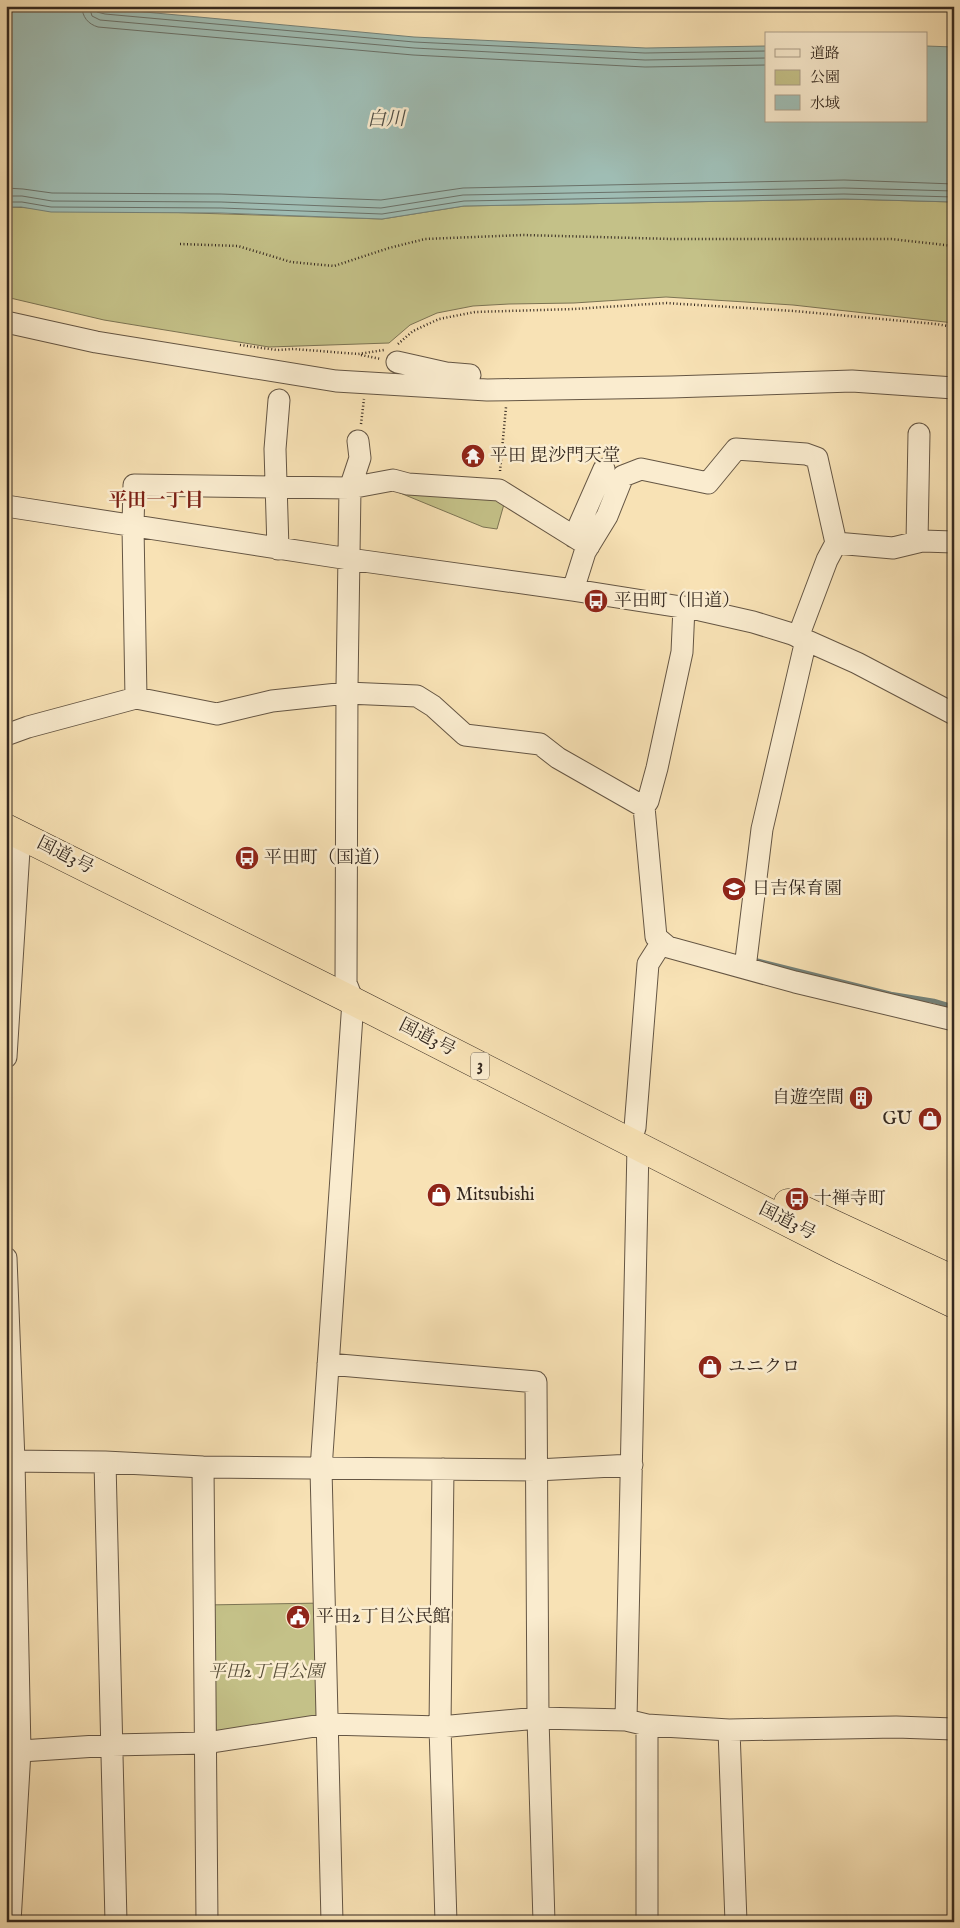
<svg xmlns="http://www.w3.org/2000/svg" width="960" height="1928" font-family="'IM FELL English','Noto Serif JP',serif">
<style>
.green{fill:#c4c188;stroke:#7c7454}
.water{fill:#9fbdb4;stroke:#748178}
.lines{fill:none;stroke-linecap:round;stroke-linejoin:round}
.shore{stroke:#6a726a;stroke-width:1}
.stream{stroke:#748178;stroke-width:4.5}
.minor-casing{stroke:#655644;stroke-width:23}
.highway-casing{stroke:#34281f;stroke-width:29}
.path{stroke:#34281f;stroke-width:2.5;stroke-dasharray:1 2.5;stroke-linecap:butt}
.minor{stroke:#faeccf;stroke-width:21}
.highway{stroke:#f8e2b5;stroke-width:28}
.labels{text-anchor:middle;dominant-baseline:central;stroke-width:5;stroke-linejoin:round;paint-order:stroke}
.shield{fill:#faeccf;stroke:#6f6354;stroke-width:1}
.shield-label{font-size:16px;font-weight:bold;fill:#34281f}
.poi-label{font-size:18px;fill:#34281f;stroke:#faeccf;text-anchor:start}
.street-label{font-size:18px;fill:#34281f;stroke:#faeccf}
.park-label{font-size:18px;font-style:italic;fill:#584e39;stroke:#faeccf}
.water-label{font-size:19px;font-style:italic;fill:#4f4d44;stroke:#faeccf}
.neighbourhood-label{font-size:19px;font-weight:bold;fill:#7a1f14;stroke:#faeccf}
</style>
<rect width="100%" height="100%" fill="#f8e2b5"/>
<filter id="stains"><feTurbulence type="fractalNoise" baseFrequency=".004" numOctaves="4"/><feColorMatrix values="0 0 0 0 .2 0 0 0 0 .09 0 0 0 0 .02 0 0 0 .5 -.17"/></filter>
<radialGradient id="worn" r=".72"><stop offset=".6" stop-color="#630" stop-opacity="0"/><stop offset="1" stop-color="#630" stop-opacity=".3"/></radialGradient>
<!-- green -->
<path class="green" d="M844 199 954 202V323L793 305 666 297 574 303 509 304 473 306 437 313 410 325 389 343 269 347 104 320 6 297V207L382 219 464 206Z
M388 488 506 497 497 529 483 527Z
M324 1603 328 1724 206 1743 205 1605Z"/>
<!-- water -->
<path class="water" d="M6 6H80L414 37 646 48 766 46V121H926V46L954 47V202L844 199 464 206 382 219 221 213 51 212 21 207H6Z"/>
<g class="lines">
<!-- shore -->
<path class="shore" d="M82 6C82 17 88 24 98 27L413 55 645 67 766 65
M89 6 92 16 100 20 414 48 645 60 766 58
M95 6 97 12 105 14 414 42 645 53 766 51
M6 188 23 189 52 193 221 194 381 200 463 188 844 180 954 184
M6 196H22L52 201 221 202 381 208 463 195 844 188 954 191
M6 202H22L51 207 221 208 382 214 464 201 844 194 954 197"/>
<!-- stream -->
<path class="stream" d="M751 959 891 994 934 1001 954 1007"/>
<!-- minor casing -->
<g class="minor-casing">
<path id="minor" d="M6 322 96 342 336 381 487 390 671 387 852 381 954 388
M397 362 446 373 470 375
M6 506 349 559 573 590 700 610 753 622 792 634 857 663 954 714
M574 537 604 469
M917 542 919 434
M278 549 275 449 279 400
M573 590 585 552 607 516 623 476 641 469 708 483 736 449 806 454 817 458 836 543
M798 637 827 560 836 543 893 548 922 541 954 542
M136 698 133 527 134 485 350 488 393 480 408 484 499 490 589 546
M6 735 28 727 136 698 217 714 272 701 347 693 417 696 433 706 465 735 540 744 558 758 644 807 656 937 668 947 795 982 954 1020
M644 807 648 801 657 768 682 652 684 607
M745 968 762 829 806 640
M6 1057 20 834
M635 1128 648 964 662 942
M6 1258 14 1461 20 1751 10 1922
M328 1364 536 1382 538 1718 544 1922
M6 1461 105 1462 203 1467 537 1470 632 1465
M105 1462 116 1922
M203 1467 207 1922
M443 1469 440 1727 446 1922
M626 1720 638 1146
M647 1725V1922
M729 1730 736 1922
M6 1752 112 1745 206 1743 328 1724 440 1727 538 1718 626 1720 647 1725 729 1730 896 1727 954 1729
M332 1922 321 1469 353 1001 346 983 347 687 350 488 360 458 358 441"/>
</g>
<!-- highway casing -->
<g class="highway-casing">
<path id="highway" d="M6 828 353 1001 842 1250 954 1304
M788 1203 954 1280"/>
</g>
<!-- path -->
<path class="path" d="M180 244 238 246 291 262 334 266 389 248 425 239 523 235 672 239H891L954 246
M398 344 413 331 439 319 475 312 574 309 666 303 794 311 936 324 954 327
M240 345 277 350 294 349 358 354 384 350
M361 355 381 359
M361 424 364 399
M500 471 506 407"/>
<!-- minor -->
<use href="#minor" class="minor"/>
<!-- highway -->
<use href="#highway" class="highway"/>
</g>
<!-- icons -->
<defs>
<g id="temple-disc" transform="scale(1.25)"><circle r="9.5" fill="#8f2418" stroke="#faeccf"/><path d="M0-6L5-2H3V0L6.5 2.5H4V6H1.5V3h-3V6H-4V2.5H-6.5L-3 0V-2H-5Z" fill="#fff"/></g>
<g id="bus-disc" transform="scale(1.25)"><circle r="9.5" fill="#8f2418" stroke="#faeccf"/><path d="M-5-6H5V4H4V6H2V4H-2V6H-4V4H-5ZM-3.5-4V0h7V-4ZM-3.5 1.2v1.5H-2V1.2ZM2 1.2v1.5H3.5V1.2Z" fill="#fff"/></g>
<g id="school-disc" transform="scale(1.25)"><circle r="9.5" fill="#8f2418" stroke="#faeccf"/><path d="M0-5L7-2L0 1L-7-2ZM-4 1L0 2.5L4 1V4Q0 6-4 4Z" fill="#fff"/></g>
<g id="building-disc" transform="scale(1.25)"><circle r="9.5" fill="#8f2418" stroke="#faeccf"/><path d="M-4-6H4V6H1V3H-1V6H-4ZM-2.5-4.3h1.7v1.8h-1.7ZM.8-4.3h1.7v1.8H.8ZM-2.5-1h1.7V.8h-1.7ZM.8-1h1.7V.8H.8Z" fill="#fff"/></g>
<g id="shop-disc" transform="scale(1.25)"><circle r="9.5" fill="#8f2418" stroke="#faeccf"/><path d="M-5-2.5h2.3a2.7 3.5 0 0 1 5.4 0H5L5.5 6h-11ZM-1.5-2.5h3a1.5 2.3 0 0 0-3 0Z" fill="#fff"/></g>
<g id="civic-disc" transform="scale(1.25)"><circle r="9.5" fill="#8f2418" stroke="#faeccf"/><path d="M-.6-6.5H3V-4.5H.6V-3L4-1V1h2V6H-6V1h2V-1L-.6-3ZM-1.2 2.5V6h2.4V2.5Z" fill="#fff"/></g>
</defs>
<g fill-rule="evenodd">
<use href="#temple-disc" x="473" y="456"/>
<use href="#bus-disc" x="596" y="601"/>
<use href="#bus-disc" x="247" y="858"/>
<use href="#school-disc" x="734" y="889"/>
<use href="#building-disc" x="861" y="1098"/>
<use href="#shop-disc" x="930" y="1119"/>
<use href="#shop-disc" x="439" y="1195"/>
<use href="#bus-disc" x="797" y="1199"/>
<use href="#shop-disc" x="710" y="1367"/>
<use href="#civic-disc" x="298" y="1617"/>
</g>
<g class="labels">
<!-- shield labels -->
<rect class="shield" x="471" y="1052.5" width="18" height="27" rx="4"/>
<g class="shield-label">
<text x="480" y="1066">3</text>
</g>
<!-- poi labels -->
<g class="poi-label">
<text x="490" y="456">平田 毘沙門天堂</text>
<text x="614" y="601">平田町（旧道）</text>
<text x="264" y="858">平田町（国道）</text>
<text x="752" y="889">日吉保育園</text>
<text x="844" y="1098" text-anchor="end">自遊空間</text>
<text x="912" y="1119" text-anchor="end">GU</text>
<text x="456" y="1195">Mitsubishi</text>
<text x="814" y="1199">十禅寺町</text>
<text x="728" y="1367">ユニクロ</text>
<text x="316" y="1617">平田2丁目公民館</text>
</g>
<!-- street labels -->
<g class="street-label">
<text transform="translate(65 856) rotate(27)">国道3号</text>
<text transform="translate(427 1038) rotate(27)">国道3号</text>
<text transform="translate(787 1222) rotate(27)">国道3号</text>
</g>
<!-- park labels -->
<g class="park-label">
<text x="266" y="1672">平田2丁目公園</text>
</g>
<!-- water labels -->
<g class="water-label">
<text transform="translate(386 120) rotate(-1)">白川</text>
</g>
<!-- neighbourhood labels -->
<g class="neighbourhood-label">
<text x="156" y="501">平田一丁目</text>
</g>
</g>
<!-- margin -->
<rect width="960" height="1928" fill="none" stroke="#f8e2b5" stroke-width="25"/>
<rect x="8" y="8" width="945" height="1913" fill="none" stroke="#34281f" stroke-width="2.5"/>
<rect x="12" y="12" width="935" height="1903" fill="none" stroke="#34281f"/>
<!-- legend -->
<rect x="765" y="32" width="162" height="90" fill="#faeccf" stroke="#ab9e89"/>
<rect x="775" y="49" width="25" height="8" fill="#faeccf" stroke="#ab9e89"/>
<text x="810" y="58" font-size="15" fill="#34281f">道路</text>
<rect x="775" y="70" width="25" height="15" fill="#c4c188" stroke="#ab9e89"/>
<text x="810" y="82" font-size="15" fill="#34281f">公園</text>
<rect x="775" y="95" width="25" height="15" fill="#9fbdb4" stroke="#ab9e89"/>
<text x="810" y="108" font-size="15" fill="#34281f">水域</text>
<rect width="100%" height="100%" filter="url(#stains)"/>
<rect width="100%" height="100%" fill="url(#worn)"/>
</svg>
